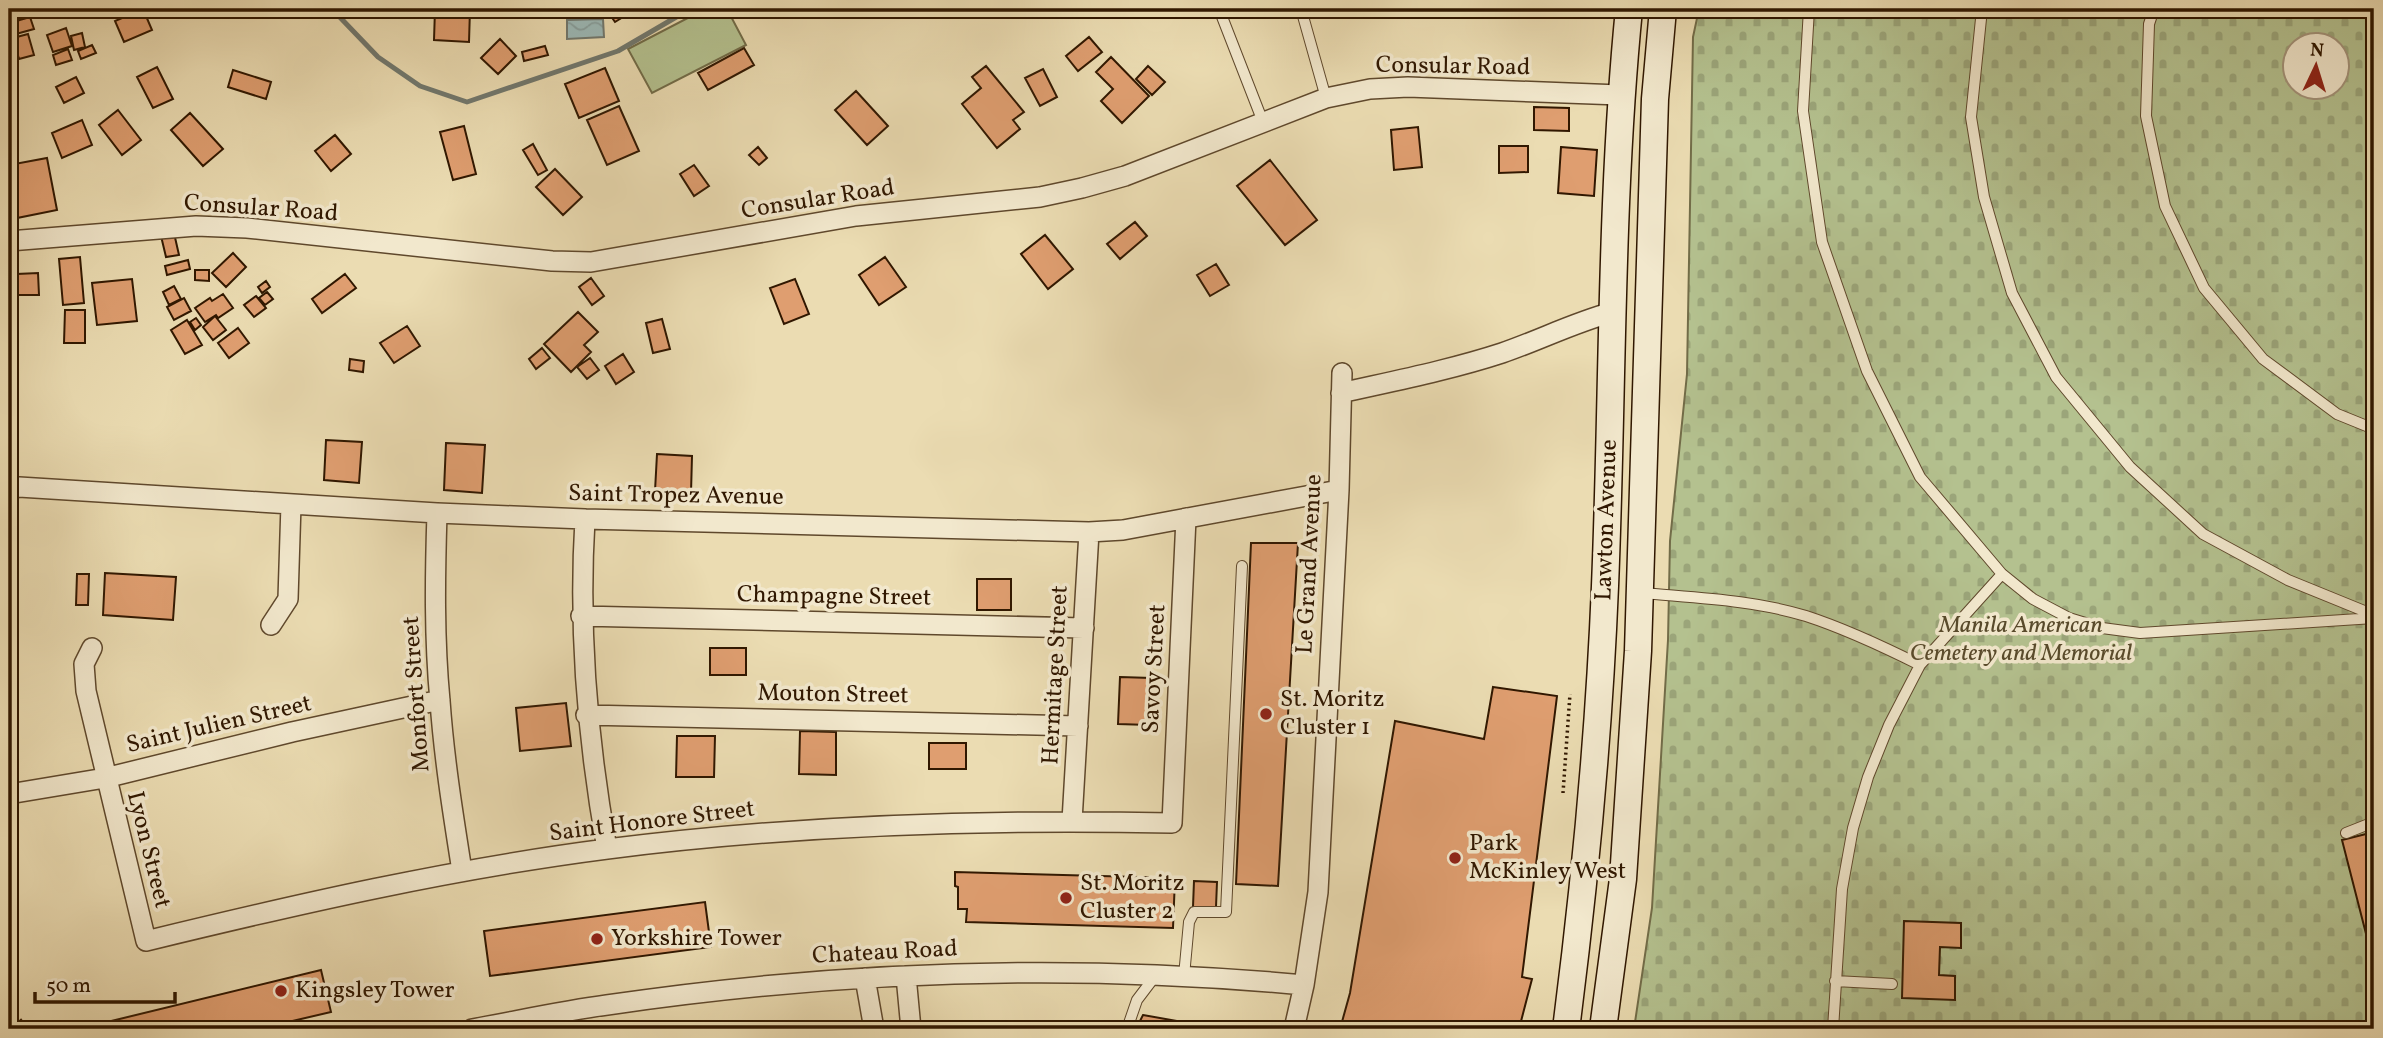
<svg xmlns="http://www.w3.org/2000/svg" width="2383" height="1038" font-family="Vollkorn,serif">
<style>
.cemetery{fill:url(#cemetery-stones);stroke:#726c48;stroke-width:2;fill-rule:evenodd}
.garden{fill:#b4c18f;stroke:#726c48;stroke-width:2}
.water{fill:url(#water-waves);stroke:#71786e;stroke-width:2}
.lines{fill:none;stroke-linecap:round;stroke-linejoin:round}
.stream{stroke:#71786e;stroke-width:5}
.building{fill:#df9e70;stroke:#301700;stroke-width:2}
.service-casing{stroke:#5f482c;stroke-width:12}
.minor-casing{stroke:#5f482c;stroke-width:22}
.secondary-casing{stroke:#301700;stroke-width:29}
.path{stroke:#301700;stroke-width:3.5;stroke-dasharray:2 3.5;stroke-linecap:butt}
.service{stroke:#f2e8cd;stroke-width:10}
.minor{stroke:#f2e8cd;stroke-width:19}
.secondary{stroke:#f2e8cd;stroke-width:26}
.poi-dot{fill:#8f2418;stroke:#f2e8cd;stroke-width:2.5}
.labels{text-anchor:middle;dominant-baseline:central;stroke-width:7;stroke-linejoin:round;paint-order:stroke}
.street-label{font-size:24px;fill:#301700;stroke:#f2e8cd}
.park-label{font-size:24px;font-style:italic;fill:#584a2b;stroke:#f2e8cd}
.poi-label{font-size:24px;fill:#301700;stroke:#f2e8cd;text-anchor:start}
</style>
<defs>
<pattern id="cemetery-stones" width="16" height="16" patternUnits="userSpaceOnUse" patternTransform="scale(1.75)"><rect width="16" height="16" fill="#b4c18f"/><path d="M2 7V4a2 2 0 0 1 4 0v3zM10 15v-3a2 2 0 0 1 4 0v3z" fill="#9ba57a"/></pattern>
<pattern id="water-waves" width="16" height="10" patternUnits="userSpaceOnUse" patternTransform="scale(1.75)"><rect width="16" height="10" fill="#9cb9b7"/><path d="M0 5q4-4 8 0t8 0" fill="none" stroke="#879e9c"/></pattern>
</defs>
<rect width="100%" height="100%" fill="#ebdcb2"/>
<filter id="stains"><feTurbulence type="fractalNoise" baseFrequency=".00286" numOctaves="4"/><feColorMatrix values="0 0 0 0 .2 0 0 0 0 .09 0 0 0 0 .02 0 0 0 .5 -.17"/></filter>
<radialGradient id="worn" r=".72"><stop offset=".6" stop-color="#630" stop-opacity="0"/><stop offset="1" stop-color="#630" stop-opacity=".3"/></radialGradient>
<!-- cemetery -->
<path class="cemetery" d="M1699 9H2374V1029H1634L1652 908 1668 640 1670 541 1687 374 1693 37ZM2296 46H2338V88H2296Z"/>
<!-- garden -->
<path class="garden" d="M705 9H727L746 45 652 93 628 49Z"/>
<!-- water -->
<path class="water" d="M603 19 604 37 567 39V20Z"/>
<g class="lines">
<!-- stream -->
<path class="stream" d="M332 9 378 57 420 86 467 102 618 51 690 9"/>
</g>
<!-- building -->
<path class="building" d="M143 9 152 30 124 42 115 21Z
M435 9H470L469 42 434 40Z
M606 9H636L615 22Z
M1326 9H1354L1328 15Z
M30 17 34 29 16 34 13 22Z
M66 28 72 46 53 52 47 35Z
M82 33 85 47 74 50 71 36Z
M28 34 34 55 19 59 13 38Z
M1089 37 1102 52 1078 71 1066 56Z
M500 39 516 56 498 74 481 58Z
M92 45 96 53 81 59 78 51Z
M545 46 548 55 524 61 522 52Z
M744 48 754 65 708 90 698 73Z
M68 49 72 60 56 65 53 55Z
M1111 57 1149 96 1122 123 1101 101 1113 89 1096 72Z
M986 66 1024 112 1013 120 1020 129 997 148 962 104 981 88 972 77Z
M1148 66 1165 82 1152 95 1136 79Z
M157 67 173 99 153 108 137 77Z
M605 68 619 101 579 118 565 84Z
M1043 69 1057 97 1040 106 1025 78Z
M233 70 271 82 266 99 228 87Z
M76 77 84 93 64 103 56 87Z
M856 91 888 126 867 145 835 110Z
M619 106 639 151 607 165 587 120Z
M1534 107 1569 108V131L1534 130Z
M118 110 141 140 122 155 99 125Z
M190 113 223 149 203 166 171 130Z
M82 120 92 145 62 158 52 133Z
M464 126 476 174 453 180 440 132Z
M1418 127 1422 167 1394 170 1391 130Z
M335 135 351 154 331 171 315 151Z
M533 144 547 170 538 175 523 150Z
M1499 146H1528V172L1499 173Z
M758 147 767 158 759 165 749 155Z
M1561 147 1597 150 1594 196 1558 193Z
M47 158 57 210 17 218 9 177V165Z
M1270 160 1317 220 1285 245 1237 186Z
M694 165 709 186 694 196 680 174Z
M555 169 582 197 563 215 536 187Z
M1135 222 1147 236 1120 259 1107 244Z
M174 233 179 255 166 257 161 236Z
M1045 235 1073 269 1048 289 1021 254Z
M233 253 246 267 226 287 212 273Z
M9 256H11L13 320H9Z
M80 257 84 303 63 305 59 259Z
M885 257 906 287 879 305 859 275Z
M188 260 190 269 167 275 165 266Z
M1216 264 1229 285 1210 296 1197 275Z
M195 270H209V281L195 280Z
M38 273 39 295H17V274Z
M345 274 356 288 322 313 312 299Z
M591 278 604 296 592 305 579 287Z
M132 279 137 321 97 325 92 283Z
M795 279 809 314 784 324 770 288Z
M266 281 270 287 262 293 258 287Z
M174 286 181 299 169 305 163 292Z
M267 292 273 299 265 305 259 298Z
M223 294 233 308 218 318 216 315 205 322 195 308 210 298 212 301Z
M256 296 266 308 254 317 244 305Z
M184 298 191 311 174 320 167 307Z
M65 310H85V343H64Z
M578 312 598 332 584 345 591 352 571 372 544 344Z
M215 316 226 330 213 340 203 327Z
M196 318 201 325 195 330 190 322Z
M662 319 670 349 653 353 646 323Z
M187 320 202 345 185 354 171 330Z
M407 326 420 346 394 363 380 343Z
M238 328 249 343 229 358 218 343Z
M542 348 550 358 536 369 529 359Z
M623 354 634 372 616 384 605 366Z
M590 358 599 370 587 379 577 367Z
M350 359 364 361 363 372 349 370Z
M326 440 362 442 359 483 324 480Z
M446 443 485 445 482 493 444 490Z
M657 454 692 456 691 493 655 491Z
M1251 543H1298L1278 886 1236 884Z
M105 573 176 577 173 620 103 615Z
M77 574H89L88 605H76Z
M977 579H1011V610H977Z
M710 648H746V675H710Z
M1120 677 1151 678 1149 725 1118 724Z
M1493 687 1557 696 1522 977 1532 979 1519 1029H1340L1350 993 1395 721 1484 739Z
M566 703 571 746 520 751 516 708Z
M800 731 836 732V775L799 774Z
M677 736H715L714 777H676Z
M929 743H966V769H929Z
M2374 832V965L2342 840Z
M955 872 1175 878 1173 928 966 922 967 909H958V887L955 886Z
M1194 881 1217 882 1216 907H1193Z
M705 902 711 947 490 976 484 931Z
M1904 921 1961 923V948L1940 947 1939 975 1955 976V1000L1902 998Z
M321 970 331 1012 258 1029H105L103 1023Z
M1143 1015 1222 1029H1136Z"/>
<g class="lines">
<!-- service casing -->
<g class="service-casing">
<path id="service" d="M1219 9 1263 122
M1301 9 1326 98
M1809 9 1803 111 1822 242 1867 371 1920 477 2002 574 2033 599 2069 618 2102 628 2140 633 2374 618
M1982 9 1971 117 1984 197 2012 293 2056 377 2130 467 2203 534 2288 580 2374 615
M2154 9 2149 24 2146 116 2165 206 2204 288 2263 359 2337 414 2374 429
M1642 593C1696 598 1754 600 1806 616 1846 629 1882 646 1920 665
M2346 833 2374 822
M1184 976 1189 922 1194 912H1226L1242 566
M1835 981 1892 984
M1127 1029 1137 1000 1156 975
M1833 1029 1842 889 1853 828 1868 777 1889 725 1920 665 2002 574"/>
</g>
<!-- minor casing -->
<g class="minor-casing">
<path id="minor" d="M9 241 196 226 247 228 552 261 591 262 856 216 1040 197 1082 188 1125 176 1326 98 1370 89 1408 87 1620 95
M1341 393C1394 381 1450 370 1502 353 1540 340 1575 322 1613 312
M9 490 19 487 437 513 585 519 1089 532 1123 530 1339 490
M437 513C435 576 434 638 440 701 444 758 453 814 462 871
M585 519C578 632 587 738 607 849
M581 616 1084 628
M271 625 288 599 291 504
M92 648 84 664 86 691 146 941C298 904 451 869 607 849 794 825 983 819 1172 823L1186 518
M586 715 1078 726
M9 794 105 778 292 732 440 700
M1072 821 1089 532
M906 976 911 1029
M865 978 874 1029
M472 1029C517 1021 562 1011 607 1005 838 971 1072 963 1304 985
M1294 1029 1304 985 1318 892 1339 490 1342 373"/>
</g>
<!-- secondary casing -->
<g class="secondary-casing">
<path id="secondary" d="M1566 1029C1585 882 1599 734 1605 586 1613 394 1610 200 1629 9
M1603 1029 1623 879 1638 651 1655 99 1663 9"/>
</g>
<!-- path -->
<path class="path" d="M1563 793 1570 694
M9 1007 28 1029"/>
<!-- service -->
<use href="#service" class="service"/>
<!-- minor -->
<use href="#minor" class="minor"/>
<!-- secondary -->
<use href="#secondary" class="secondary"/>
</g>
<!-- markers -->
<g class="poi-dot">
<circle cx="1266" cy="714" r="7"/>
<circle cx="1455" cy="858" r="7"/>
<circle cx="1066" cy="898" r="7"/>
<circle cx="597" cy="939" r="7"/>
<circle cx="281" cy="991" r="7"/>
</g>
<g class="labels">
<!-- street labels -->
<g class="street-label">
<text transform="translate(1453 67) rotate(1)">Consular Road</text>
<text transform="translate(818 200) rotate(-9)">Consular Road</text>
<text transform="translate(261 209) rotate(4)">Consular Road</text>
<text transform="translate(676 496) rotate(1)">Saint Tropez Avenue</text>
<text transform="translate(1607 520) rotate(-88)">Lawton Avenue</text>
<text transform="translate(1310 564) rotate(-87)">Le Grand Avenue</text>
<text transform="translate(834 597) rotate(1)">Champagne Street</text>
<text transform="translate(1155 669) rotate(-87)">Savoy Street</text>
<text transform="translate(1056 675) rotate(-87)">Hermitage Street</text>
<text transform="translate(417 694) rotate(-94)">Monfort Street</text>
<text transform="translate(833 695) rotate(1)">Mouton Street</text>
<text transform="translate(219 725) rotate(-13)">Saint Julien Street</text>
<text transform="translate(652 822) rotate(-7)">Saint Honore Street</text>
<text transform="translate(148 850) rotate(76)">Lyon Street</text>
<text transform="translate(885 953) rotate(-3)">Chateau Road</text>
</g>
<!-- park labels -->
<g class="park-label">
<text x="2021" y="626">Manila American<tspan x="2021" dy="28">Cemetery and Memorial</tspan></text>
</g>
<!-- poi labels -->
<g class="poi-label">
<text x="1280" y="700">St. Moritz<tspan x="1280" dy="28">Cluster 1</tspan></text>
<text x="1469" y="844">Park<tspan x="1469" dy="28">McKinley West</tspan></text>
<text x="1080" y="884">St. Moritz<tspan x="1080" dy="28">Cluster 2</tspan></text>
<text x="611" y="939">Yorkshire Tower</text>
<text x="295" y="991">Kingsley Tower</text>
</g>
</g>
<!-- margin -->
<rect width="2383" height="1038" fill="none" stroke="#ebdcb2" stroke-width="35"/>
<rect x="10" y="10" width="2362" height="1017" fill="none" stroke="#301700" stroke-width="3.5"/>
<rect x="18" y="18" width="2348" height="1003" fill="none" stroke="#301700" stroke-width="2"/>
<!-- north arrow -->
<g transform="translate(2316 66) rotate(4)"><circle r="33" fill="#f2e8cd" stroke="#a4947b" stroke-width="2"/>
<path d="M0-5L12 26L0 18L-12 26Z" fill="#8f2418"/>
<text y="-10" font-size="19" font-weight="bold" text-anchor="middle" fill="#301700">N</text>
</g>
<!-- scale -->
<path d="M35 992v10h140v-10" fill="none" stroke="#301700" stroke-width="3.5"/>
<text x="46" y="992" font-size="21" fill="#301700" stroke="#f2e8cd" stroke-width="5" paint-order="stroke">50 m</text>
<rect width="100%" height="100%" filter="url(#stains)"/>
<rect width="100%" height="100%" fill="url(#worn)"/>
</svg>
